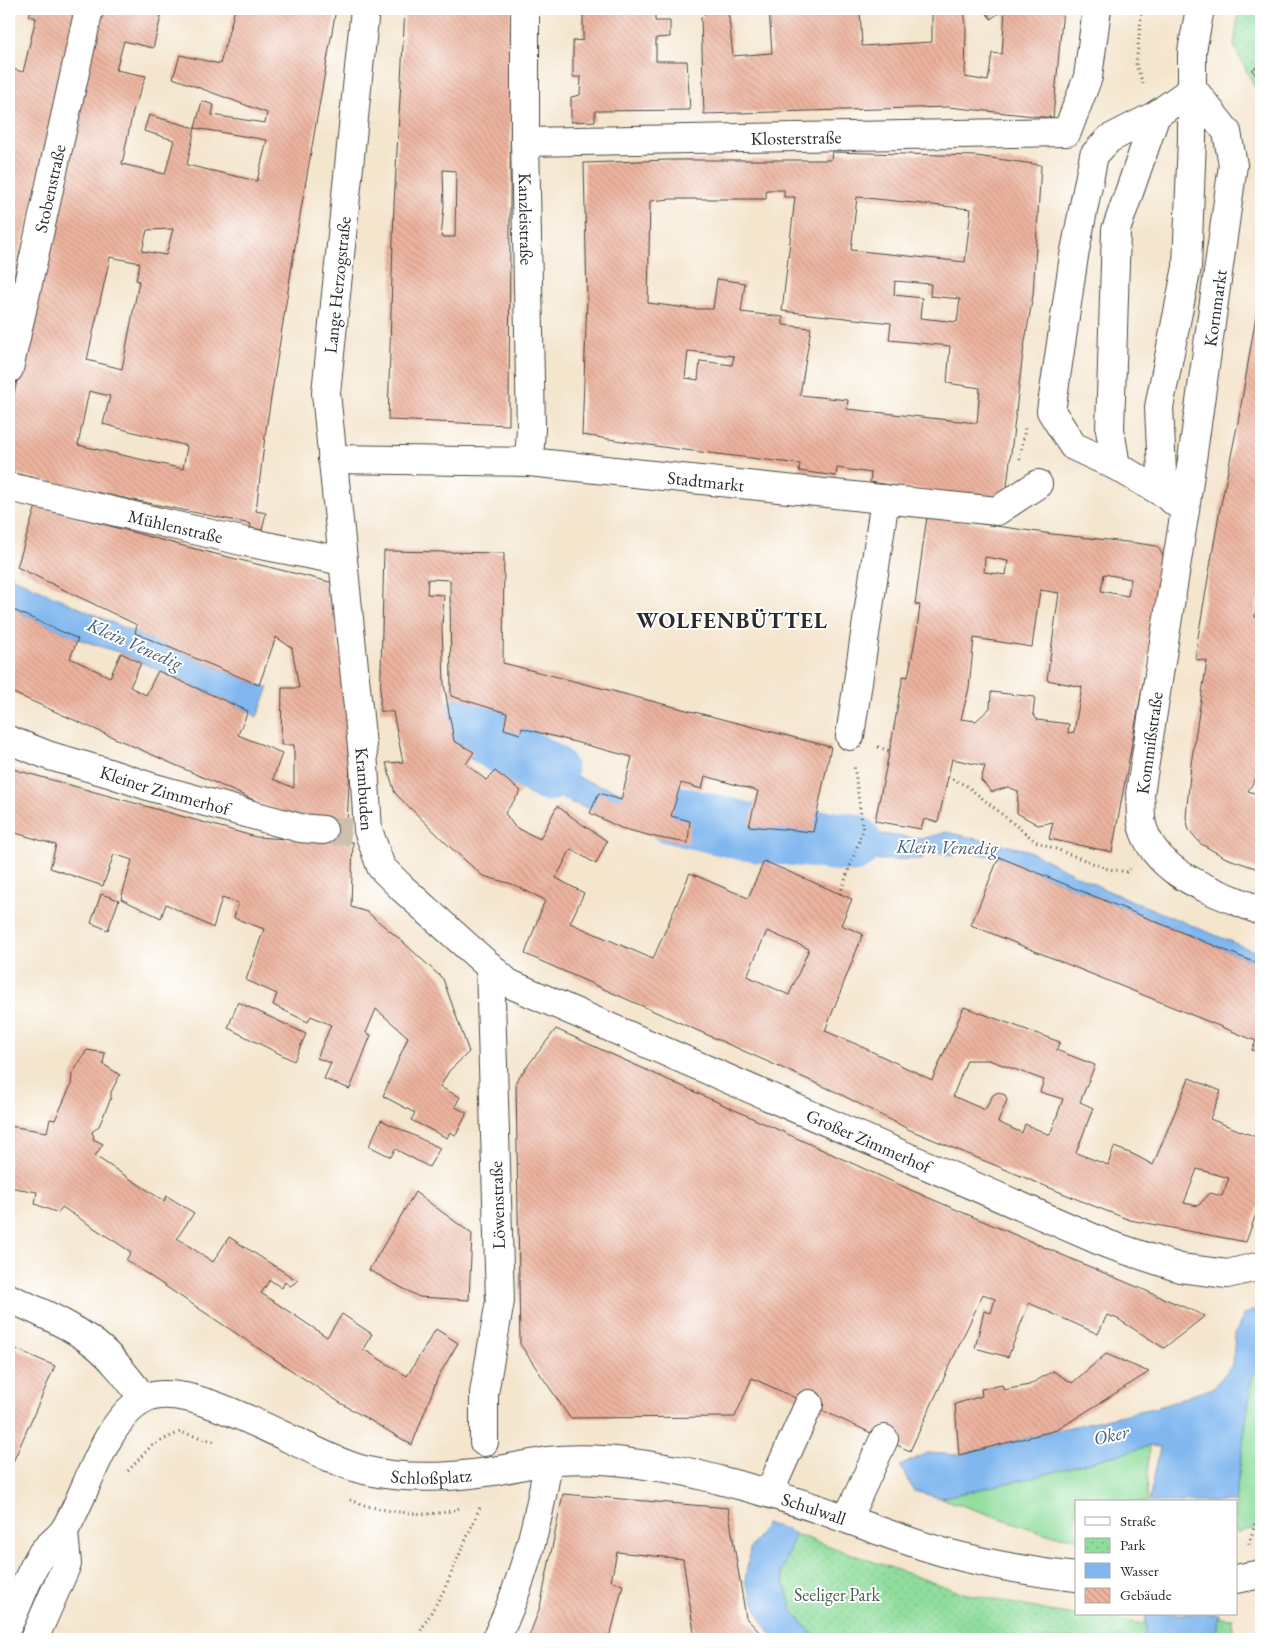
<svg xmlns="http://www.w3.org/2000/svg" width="1270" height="1648" font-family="'EB Garamond',serif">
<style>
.grass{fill:#8fdd9c;stroke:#5d8464}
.park{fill:url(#park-dots);stroke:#5d8464}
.water{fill:#80b7ef;stroke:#56718d}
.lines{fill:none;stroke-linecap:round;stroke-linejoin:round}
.river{stroke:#80b7ef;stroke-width:59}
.building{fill:url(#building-back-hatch);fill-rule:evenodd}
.minor-tunnel{stroke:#ccc0ad;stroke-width:28;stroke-dasharray:28 14;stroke-linecap:butt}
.minor-casing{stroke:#494743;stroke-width:30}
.path{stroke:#494743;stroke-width:3;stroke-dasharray:1 4;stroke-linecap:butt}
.minor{stroke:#fff;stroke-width:28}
.labels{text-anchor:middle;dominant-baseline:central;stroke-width:4;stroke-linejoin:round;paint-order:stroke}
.street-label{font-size:18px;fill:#2b2b2b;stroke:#fff}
.park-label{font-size:18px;fill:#49604d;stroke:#fff}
.water-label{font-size:19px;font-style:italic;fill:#495c70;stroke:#fff}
.district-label{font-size:22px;font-weight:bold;letter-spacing:1px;fill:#2b2b2b;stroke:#fff}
</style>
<defs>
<pattern id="park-dots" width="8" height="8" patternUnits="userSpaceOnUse" patternTransform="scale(1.25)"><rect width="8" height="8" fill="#8fdd9c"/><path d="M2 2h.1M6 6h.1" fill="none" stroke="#7cbe87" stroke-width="1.8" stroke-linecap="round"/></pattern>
<pattern id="building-back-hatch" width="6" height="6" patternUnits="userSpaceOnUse" patternTransform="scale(1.25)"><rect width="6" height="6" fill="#ecb39e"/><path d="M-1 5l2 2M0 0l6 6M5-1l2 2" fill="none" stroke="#cb9a88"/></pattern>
</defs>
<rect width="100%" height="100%" fill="#fff"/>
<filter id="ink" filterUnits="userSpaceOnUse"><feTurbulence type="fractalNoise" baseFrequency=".02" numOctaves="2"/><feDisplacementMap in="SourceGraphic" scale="10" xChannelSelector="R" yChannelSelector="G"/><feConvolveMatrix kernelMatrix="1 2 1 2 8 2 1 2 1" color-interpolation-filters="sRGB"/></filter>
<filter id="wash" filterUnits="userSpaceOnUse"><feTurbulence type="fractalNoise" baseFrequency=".0096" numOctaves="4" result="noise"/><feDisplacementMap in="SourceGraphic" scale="20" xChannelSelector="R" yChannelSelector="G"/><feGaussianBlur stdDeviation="1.12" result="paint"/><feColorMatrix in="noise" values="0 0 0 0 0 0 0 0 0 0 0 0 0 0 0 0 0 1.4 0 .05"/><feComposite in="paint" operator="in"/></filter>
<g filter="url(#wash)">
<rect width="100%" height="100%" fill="#f4e5cd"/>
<!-- grass -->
<path class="grass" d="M1261 1366V1527L1236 1533 1235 1502 1252 1377Z
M1149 1446 1147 1502H1076V1538L1050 1535 940 1498 1043 1475Z"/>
<!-- park -->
<path class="park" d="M1239 9H1261V100L1234 46Z
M795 1534 963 1593 1055 1612 1146 1624 1218 1617 1233 1618V1639H816L793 1611 781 1573Z"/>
<!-- water -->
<path class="water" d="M9 573 16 579 135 633 259 685 269 687 257 717 248 711 121 653 78 639 9 608Z
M449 718 550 762 586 781 758 835 855 831 921 839 946 832 1027 850 1106 890 1261 954V965L999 857 956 851 954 856 926 849 922 859 756 862 694 840 572 803 453 737Z
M1261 1306V1366L1252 1377 1235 1502H1149L1160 1447 1149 1446 1043 1475 940 1498 914 1491 900 1466 927 1453 959 1455 1057 1430 1166 1405 1180 1399 1213 1388 1233 1364 1235 1334 1244 1315Z
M766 1524 783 1528 795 1534 781 1573 793 1611 816 1639H775L762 1621 745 1581 750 1549Z
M1146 1614H1219L1215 1639H1145Z"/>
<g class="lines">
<!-- river -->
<path class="river" d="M468 724 548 772
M672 814 744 831 852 843"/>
</g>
<g id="blocks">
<!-- building -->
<path class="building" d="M31 9H80L9 298V68L23 72 36 18 29 16Z
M101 9H148L162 13 153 48 124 41 116 70 146 76 133 111 122 164 165 174 174 140 144 131 149 115 195 128 187 165 257 181 267 140 195 128 202 101 214 105 212 115 265 123 267 113 173 78 180 55 220 64 235 9H336L300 215 265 436 256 511 266 513 262 530 250 528 251 524 70 487 10 472 9 469V416ZM173 229 166 255 142 251 147 230ZM110 257 140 263 136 280 139 281 122 369 87 360ZM89 391 110 396 103 424 187 446 183 469 78 445Z
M405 9H511L509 425 388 420 394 204ZM443 170 456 171 455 237H441L444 206Z
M583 9H655V21H670V37L656 38V61H687L690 110 595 111V121L571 122V97L580 95 581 77H573V41L583 40Z
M710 9H728L733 56 772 53 769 9H860L862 46 932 42V9H964L966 27 965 77 988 81 992 53 1002 54 1005 9H1063L1053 118 948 107 704 114 701 18Z
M987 9H1004L991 19 985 11Z
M1261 63V83L1252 70Z
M832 152 976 156 1041 165 1033 295 1023 353 1005 502 870 482 871 473 837 468 836 476 799 471 800 464 676 449 582 435 587 299 584 163 669 160H831ZM766 190H784V197H795L782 311 891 323 889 340 950 346 947 383 980 388 977 423 847 409 848 400 800 395 811 328 783 325V317L741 312 745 283 717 279 713 309H694L648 303 650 201 670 199H766ZM857 197 971 209 965 262 851 250ZM895 281 931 284 930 296 960 299 957 322 920 318 922 298 894 295ZM688 351 734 356 732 365 700 361 698 380 685 378Z
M1260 292 1261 602 1257 601 1255 617 1261 619V770L1248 791 1261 795V870L1226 858 1201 844 1189 830 1186 817 1191 764 1207 661 1195 659 1198 637 1219 514 1239 417Z
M36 506 191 548 334 583 337 643 350 689 351 746 346 842H353L351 907 367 912 402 941 443 979 469 1052 449 1071 440 1087 460 1097 455 1107 467 1113 456 1135 450 1132 447 1138 411 1120 415 1113 383 1096 408 1037 376 1009 366 1033 371 1035 350 1089 324 1079 331 1063 317 1058 331 1025 311 1016 308 1022 273 1005 277 994 246 980 264 929 234 918 238 903 222 898 213 928 166 904 161 918 121 899 132 860 114 854 103 886 50 868 56 845 9 831V768L256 837 330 842 331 819 297 817 265 805 9 691V608L78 639 70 658 110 677 121 653 141 663 130 687 146 695 158 671 248 711 238 735 282 753 273 779 294 788V745H281L282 688H299L292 648 276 637 259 685 135 633 137 625 17 567Z
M927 516 1052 534 1136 543 1157 546 1164 557 1158 602 1112 852 1049 839 1053 822 1038 825 1017 813 1018 791 1008 787 992 792 981 780 985 766 952 759 938 822 924 819 921 829 875 821 891 744 903 676 908 677 917 630 920 605 915 604ZM985 557 1008 561 1006 575 984 572ZM1104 574 1131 579 1128 596 1101 591ZM1040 590 1059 593 1047 680 1082 687 1074 732 1068 733 1069 724 1037 720 1033 714 1035 697 991 692 990 708 976 721 961 719 969 688 974 638 1032 647Z
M384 551 504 553 503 663 831 747 813 832 749 826 758 791 705 776 702 789 681 783 671 816 690 821 688 843 659 838 621 828 590 813 599 793 621 800 632 757 522 728 520 734 504 729 507 713 451 696 450 580 428 579 427 594 444 595 442 626 444 684 454 741 474 752 466 764 486 780 495 771 521 791 505 813 515 827 540 839 557 806 583 825 607 841 596 864 571 849 556 878 584 893 570 923 653 959 690 873 748 898 764 861 852 899 841 925 863 934 825 1031 856 1044 932 1080 964 1007 1060 1042 1056 1050 1095 1065 1080 1102 1093 1108 1076 1153 1108 1165 1114 1147 1135 1155 1153 1165 1189 1078 1221 1091 1210 1119 1261 1139V1200L1246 1242 1130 1220 1091 1205 910 1130 836 1092 525 954 545 900 512 884 483 876 450 847 395 793 386 763 403 762 393 712 380 711ZM767 931 809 949 789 995 747 976ZM967 1060H989L1044 1080 1040 1092 1063 1099 1050 1135 1025 1124 1022 1133 998 1122 1007 1100 1005 1095 998 1092 993 1095 985 1110 953 1096ZM1197 1169 1229 1178 1222 1196 1210 1193 1198 1206 1184 1203Z
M999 857 1261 965V1053L1252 1050 1256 1041 971 925Z
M101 894 119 900 108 930 91 923Z
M238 1002 306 1034 294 1061 228 1028Z
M556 1029 922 1195 1205 1316 1164 1348 1118 1319 1107 1315 1098 1334 1029 1303 1008 1357 975 1348 984 1311 991 1313 995 1299 983 1294 910 1451 752 1378 735 1417 570 1418 520 1344 516 1081Z
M87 1050 105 1053 103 1064 120 1075 111 1092V1098L99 1126 92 1132 94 1137 93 1139 103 1144 95 1156 164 1201 167 1196 194 1213 177 1238 213 1262 229 1237 298 1281 290 1286 285 1282 282 1288 270 1280 261 1293 327 1337 342 1314 372 1334 363 1349 407 1376 436 1329 458 1343 438 1377 412 1445 339 1402 126 1260 131 1252 62 1207 58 1213 35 1204 37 1192 9 1187V1126L47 1132 50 1119 55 1120 71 1085 72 1074Z
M381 1120 440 1148 429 1167 395 1149 391 1157 369 1146Z
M415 1192 472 1234 469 1300 419 1297 369 1270Z
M9 1346 55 1366 9 1471Z
M1106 1354 1149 1372 1057 1430 959 1455 955 1404 982 1396 981 1389 1002 1385 1004 1390 1029 1385 1053 1371 1072 1383Z
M563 1494 728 1508 746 1618 766 1639H695L683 1559 617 1552 611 1581 623 1585 612 1629 607 1639H528L540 1607Z"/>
</g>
</g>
<g filter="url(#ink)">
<use href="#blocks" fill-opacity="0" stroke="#494743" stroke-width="1"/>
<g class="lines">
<!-- minor-tunnel -->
<path class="minor-tunnel" d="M323 830 353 832"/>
<!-- minor casing -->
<g class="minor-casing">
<g id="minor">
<path id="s1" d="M365 9 326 393 364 766 368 830 381 867 402 888 508 983 1107 1244 1180 1268 1227 1274 1261 1266"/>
<path id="s2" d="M525 9V142L531 428 529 462"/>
<path d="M1193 89 1227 132 1233 165 1185 510 1140 794C1141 804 1140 815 1142 825 1156 877 1217 892 1261 911"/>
<path id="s3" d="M525 142 1067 132 1088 77 1097 9"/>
<path id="s4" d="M9 369 89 9"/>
<path id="s5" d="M332 459 529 462 997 511 1038 484"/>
<path d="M1116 466 1110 430 1116 230 1156 115"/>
<path id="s6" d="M9 487 246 542 343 561"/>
<path d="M1163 493 1159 407 1187 267 1192 138V51L1200 9"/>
<path d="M1185 510 1163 493 1116 466 1073 446 1051 411 1074 256 1094 155 1109 139 1156 115 1193 89"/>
<path d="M850 736 885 499"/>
<path id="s7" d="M9 740 50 756 109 773 151 787 300 828 323 830"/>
<path d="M9 1298C38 1311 69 1324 95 1344 114 1359 129 1380 144 1399"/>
<path d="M484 1442V1393L500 1301 490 966"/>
<path d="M769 1493 809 1404"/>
<path d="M847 1519 884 1439"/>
<path d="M1236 1579 1261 1574"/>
<path id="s8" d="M9 1623C19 1603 28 1575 40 1556 46 1546 59 1539 65 1529 87 1493 105 1418 145 1399 193 1376 310 1457 364 1470 404 1480 446 1478 487 1472 507 1469 528 1464 548 1461 589 1456 630 1462 671 1469 687 1471 703 1476 719 1480 763 1491 806 1504 849 1520 880 1531 911 1543 943 1552 987 1564 1031 1572 1076 1577"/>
<path d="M34 1639 67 1564 64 1532"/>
<path d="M496 1639C522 1584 539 1522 548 1461"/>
</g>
</g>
<!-- path -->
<path class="path" d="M1142 9 1136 65 1144 86
M1020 459 1025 428
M878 747 890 751
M948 777 967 786 1035 841 1108 869 1128 872 1130 869
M840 894 863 830 854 765
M128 1471 152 1445 180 1432 216 1442
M350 1500C375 1511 434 1520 459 1508
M1249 1544 1261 1504
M416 1639 444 1590 481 1505"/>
<!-- minor -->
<use href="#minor" class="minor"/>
</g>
</g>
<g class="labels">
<!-- street labels -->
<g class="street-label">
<text stroke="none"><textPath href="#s3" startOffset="271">Klosterstraße</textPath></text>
<text stroke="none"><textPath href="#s4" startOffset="185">Stobenstraße</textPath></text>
<text stroke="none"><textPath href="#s2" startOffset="210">Kanzleistraße</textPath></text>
<text transform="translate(337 285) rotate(-84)">Lange Herzogstraße</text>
<text transform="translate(1215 308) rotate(-82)">Kornmarkt</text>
<text stroke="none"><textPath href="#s5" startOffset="375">Stadtmarkt</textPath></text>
<text stroke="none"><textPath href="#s6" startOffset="171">Mühlenstraße</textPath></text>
<text transform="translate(1149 743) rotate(-82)">Kommißstraße</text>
<text stroke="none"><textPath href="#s1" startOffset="784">Krambuden</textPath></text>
<text stroke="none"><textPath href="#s7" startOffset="164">Kleiner Zimmerhof</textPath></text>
<text stroke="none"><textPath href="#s1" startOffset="1430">Großer Zimmerhof</textPath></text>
<text transform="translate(497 1205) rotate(-92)">Löwenstraße</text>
<text stroke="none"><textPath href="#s8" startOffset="568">Schloßplatz</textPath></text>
<text stroke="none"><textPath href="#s8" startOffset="958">Schulwall</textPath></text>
</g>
<!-- park labels -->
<g class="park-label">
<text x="837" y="1594">Seeliger Park</text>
</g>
<!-- water labels -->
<g class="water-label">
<text transform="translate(135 644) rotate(24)">Klein Venedig</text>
<text transform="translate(947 847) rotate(1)">Klein Venedig</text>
<text transform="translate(1111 1435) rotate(-13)">Oker</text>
</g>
<!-- district labels -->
<g class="district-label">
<text x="732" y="620">WOLFENBÜTTEL</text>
</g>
</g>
<!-- margin -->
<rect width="1270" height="1648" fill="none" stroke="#fff" stroke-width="30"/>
<!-- legend -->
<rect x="1075" y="1500" width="162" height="115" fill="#ffffff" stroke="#aaaaaa"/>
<rect x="1085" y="1517" width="25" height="8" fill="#ffffff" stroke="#aaaaaa"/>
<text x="1120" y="1526" font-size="15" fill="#2b2b2b">Straße</text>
<rect x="1085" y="1538" width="25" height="15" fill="url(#park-dots)" stroke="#aaaaaa"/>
<text x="1120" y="1550" font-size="15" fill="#2b2b2b">Park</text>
<rect x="1085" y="1563" width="25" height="15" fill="#80b7ef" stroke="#aaaaaa"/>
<text x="1120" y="1576" font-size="15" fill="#2b2b2b">Wasser</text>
<rect x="1085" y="1588" width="25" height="15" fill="url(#building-back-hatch)" stroke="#aaaaaa"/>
<text x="1120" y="1600" font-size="15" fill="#2b2b2b">Gebäude</text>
</svg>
